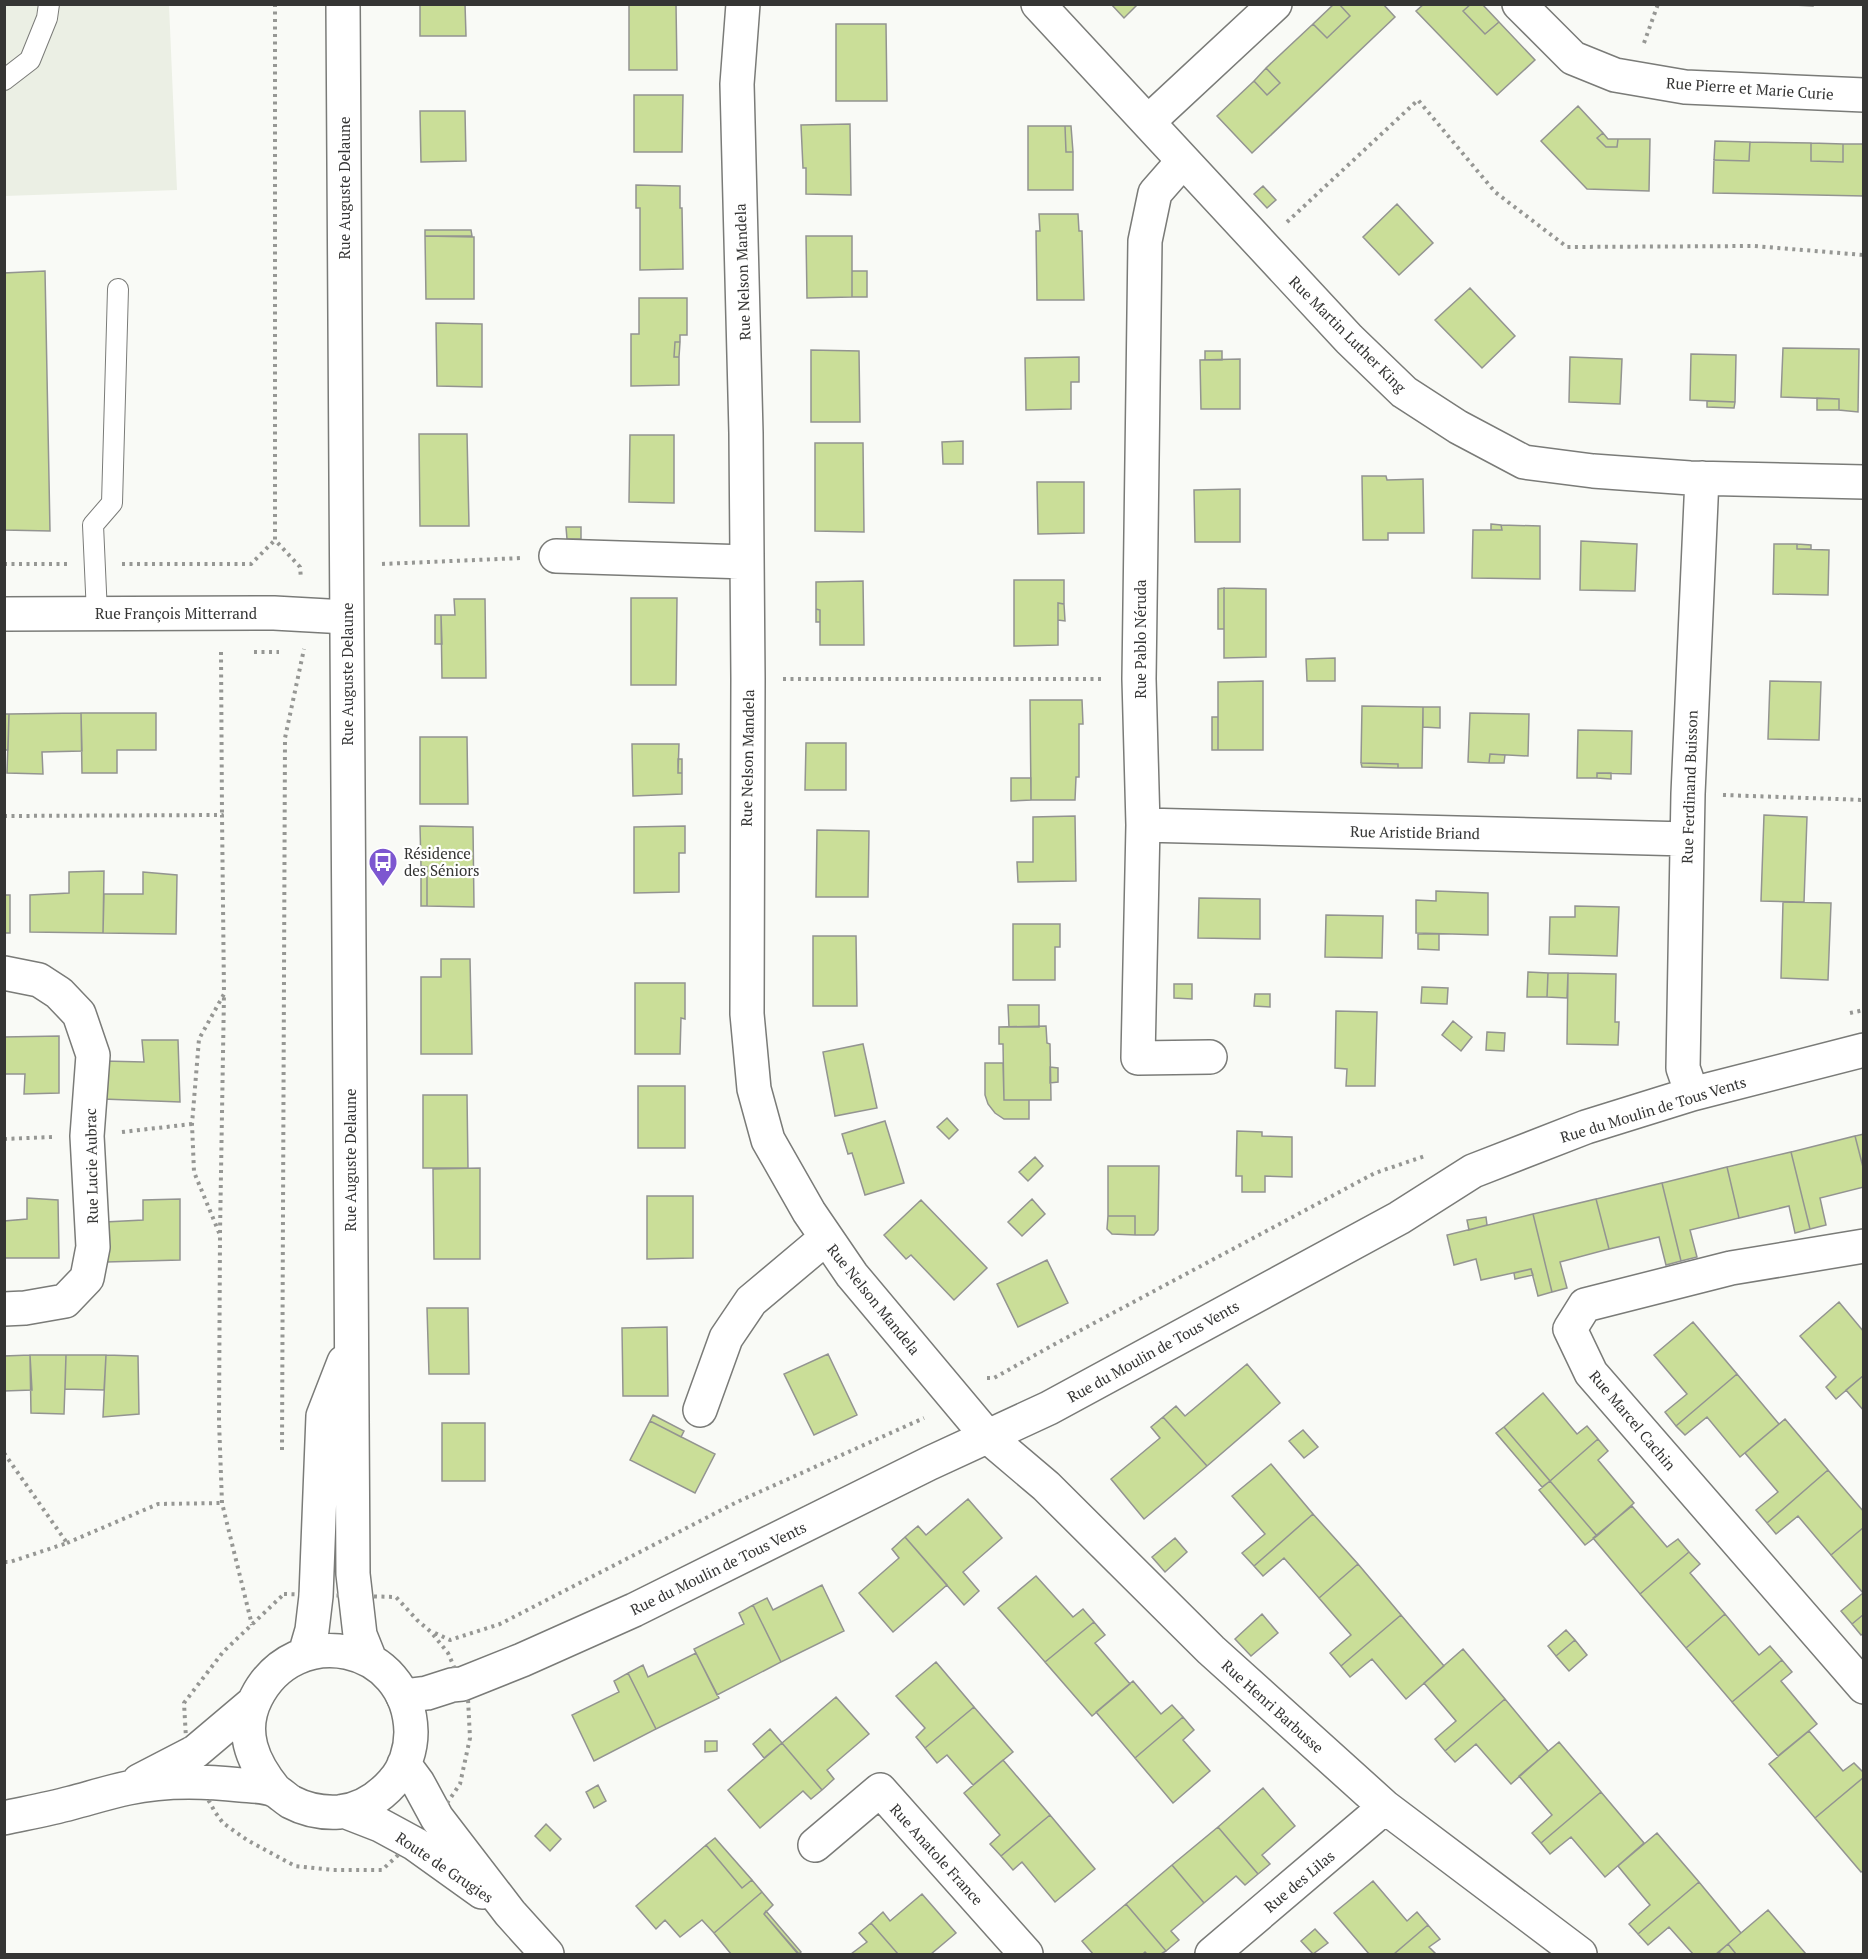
<svg xmlns="http://www.w3.org/2000/svg" width="1868" height="1959" font-family="'PT Serif',serif">
<style>
.built{fill:#ebefe4}
.building{fill:#cade98;stroke:#939491;stroke-width:1.5}
.lines{fill:none;stroke-linecap:round;stroke-linejoin:round}
.lane-casing{stroke:#7a7b78;stroke-width:22}
.street-casing{stroke:#7a7b78;stroke-width:36}
.secondary-casing{stroke:#7a7b78;stroke-width:36}
.path{stroke:#969794;stroke-width:4;stroke-dasharray:3 4.5;stroke-linecap:butt}
.lane{stroke:#fff;stroke-width:20}
.street{stroke:#fff;stroke-width:33}
.secondary{stroke:#fff;stroke-width:33}
.labels{text-anchor:middle;dominant-baseline:central;stroke-width:4.5;stroke-linejoin:round;paint-order:stroke}
.street-label{font-size:15px;fill:#353534;stroke:#fff}
.poi-label{font-size:15px;fill:#353534;stroke:#fff;text-anchor:start}
</style>
<rect width="100%" height="100%" fill="#f9faf6"/>
<!-- built -->
<path class="built" d="M4 5H169L177 190 5 196Z"/>
<!-- building -->
<path class="building" d="M420 4H465L466 36H420Z
M629 4H676L677 70H629Z
M1111 4H1138L1124 18Z
M1334 4H1339L1350 16 1327 38 1313 24Z
M1339 4H1383L1395 17 1252 153 1217 116 1254 81 1267 95 1280 83 1266 68 1313 24 1327 38 1350 16Z
M1424 4H1471L1463 11 1485 34 1499 22 1535 60 1497 95 1416 11Z
M1471 4H1482L1499 22 1485 34 1463 11Z
M1771 4H1813V6Z
M836 24H886L887 101H836Z
M1266 68 1280 83 1267 95 1254 81Z
M634 95H683L682 152H634Z
M1578 106 1603 133 1597 138 1606 147H1617L1618 139H1650L1649 191 1587 189 1541 141Z
M420 111H465L466 161 421 162Z
M850 124 851 195 806 194V168H803L801 125Z
M1028 126H1065L1066 152H1073V190H1028Z
M1065 126H1071L1073 152H1066Z
M1603 133 1608 139H1618L1617 147H1606L1597 138Z
M1715 141 1750 142 1749 161 1714 160Z
M1750 142 1811 143V161L1843 162V144H1864V196L1713 193 1714 160 1749 161Z
M1811 143 1843 144V162L1811 161Z
M636 185 680 186V208H682L683 269 640 270V208H636Z
M1263 186 1276 200 1267 208 1254 194Z
M1397 204 1433 243 1399 275 1363 237Z
M1039 214H1078L1079 231H1082L1084 300H1037L1036 231H1040Z
M425 230H471L472 236H425Z
M425 236 474 237V299H426Z
M806 236H852V297L807 298Z
M45 271 50 531 4 530V273Z
M852 271H867V297H852Z
M1470 288 1515 336 1482 368 1435 320Z
M639 298H687V335H680V342H675L674 357H679V385L631 386V334H639Z
M436 323 482 324V387L437 386Z
M675 342H680L679 357H674Z
M1783 348 1859 349 1858 412 1839 410V399L1781 397Z
M811 350 859 351 860 422H811Z
M1205 351H1222V360H1205Z
M1691 354 1736 355 1735 402 1690 400Z
M1079 357V382H1071V409L1026 410 1025 358Z
M1570 357 1622 359 1620 404 1569 402Z
M1240 359V409H1201L1200 360Z
M1817 398 1839 399V410H1817Z
M1707 401 1735 402 1734 408 1707 407Z
M419 434H467L469 526H420Z
M630 435H674V503L629 502Z
M963 441V464H943L942 442Z
M815 443H863L864 532 815 531Z
M1362 476H1386L1387 480 1423 479 1424 533H1388V540H1363Z
M1037 482H1084V533L1038 534Z
M1240 489V542H1195L1194 490Z
M1491 524 1501 525 1502 530H1491Z
M1501 525 1540 526V579L1472 578 1473 530H1502Z
M566 527H581V539H567Z
M1581 541 1637 544 1635 591 1580 590Z
M1774 544H1797V549L1829 550 1828 595 1773 594Z
M1797 544 1811 545V549H1797Z
M1014 580H1064V604L1058 603V645L1014 646Z
M863 581 864 645H820V610L816 609V582Z
M1224 588 1266 589V657L1224 658Z
M1224 588V629H1218V589Z
M631 598H677L676 685H631Z
M454 599H485L486 678H442L441 615H455Z
M1058 603 1064 604 1065 621 1058 620Z
M816 609 820 610V622H816Z
M435 615H441L442 644H435Z
M1335 658V681H1307L1306 659Z
M1263 681V750H1218V682Z
M1770 681 1821 682 1819 740 1768 739Z
M1030 700H1082L1083 724H1079V777H1076L1075 800H1031Z
M1362 706 1423 707 1422 768H1398V764L1361 763Z
M1423 707H1440V728L1423 727Z
M81 713 82 751 42 752 43 774 7 773 9 714Z
M81 713H156V750H117V773H82Z
M1470 713 1529 714 1528 756 1490 754 1489 763 1468 762Z
M4 714H9L8 750H4Z
M1212 717H1218V750H1212Z
M1578 730 1632 731 1631 774 1597 773V778H1577Z
M420 737H467L468 804H420Z
M806 743H846V790H805Z
M632 744H679L678 773H682V794L633 796Z
M1490 754 1505 755 1504 763H1489Z
M678 759H682V773H678Z
M1361 763 1398 764V768L1362 767Z
M1597 773H1611V779L1597 778Z
M1011 778H1031V800L1011 801Z
M1764 815 1807 817 1804 902 1761 901Z
M1075 816 1076 881 1018 882 1017 862H1033V817Z
M420 826 473 827 474 907 427 906V867L421 866Z
M685 826V853H679V892L634 893V827Z
M817 830 869 831 868 897H816Z
M421 866 427 867V906H421Z
M104 871 103 933 30 932V895L69 893V872Z
M143 872 177 875 176 934 103 933 104 894H143Z
M1436 891 1488 893V935L1416 933V900L1436 901Z
M4 895H10V933H4Z
M1199 898 1260 899V939L1198 938Z
M1783 902 1831 903 1828 980 1781 978Z
M1575 906 1619 907 1617 956 1549 954 1550 917H1575Z
M1326 915 1383 916 1382 958 1325 957Z
M1013 924H1060V947H1055V980H1013Z
M1418 934H1439V950L1418 949Z
M813 936H856L857 1006H813Z
M441 959H470L472 1054H421V977H441Z
M1528 972 1548 973 1547 997H1527Z
M1548 973H1568L1567 998 1547 997Z
M1568 973 1616 974 1615 1022H1619L1618 1045 1567 1044Z
M635 983H685V1019L681 1018 680 1054H635Z
M1174 984H1192V999L1174 998Z
M1422 987 1448 988 1447 1004 1421 1003Z
M1255 994H1270V1007L1254 1006Z
M1008 1005H1039V1027H1009Z
M1336 1011 1377 1012 1375 1086H1346L1347 1069 1335 1068Z
M1453 1021 1472 1037 1461 1051 1442 1035Z
M1046 1026 1047 1043 1050 1044 1051 1100H1004L1003 1044H999V1027Z
M1487 1032 1505 1033 1504 1051 1486 1050Z
M59 1036V1093L24 1094 25 1074H4V1037Z
M142 1040H178L180 1102 103 1099 104 1061 144 1062Z
M863 1044 877 1108 835 1116 823 1052Z
M985 1063H1003L1004 1100H1029V1119H1004L995 1113 988 1104 985 1095Z
M1050 1067 1058 1068V1082L1050 1083Z
M638 1086H685V1148H638Z
M423 1095H467L468 1168H423Z
M947 1118 958 1130 949 1139 937 1127Z
M885 1121 904 1183 865 1195 852 1153 848 1154 842 1134Z
M1237 1131 1262 1132V1136L1292 1137V1177L1265 1176V1192H1242V1176H1236Z
M1864 1134V1171L1855 1136Z
M1855 1136 1864 1171V1187L1820 1198 1826 1225 1810 1229 1791 1152Z
M1791 1152 1810 1229 1795 1233 1789 1206 1739 1218 1727 1167Z
M1035 1157 1043 1166 1028 1181 1019 1172Z
M1108 1166H1159L1158 1230 1154 1235H1135V1216H1108Z
M1727 1167 1739 1218 1690 1230 1697 1257 1681 1261 1662 1183Z
M480 1168V1259H434L433 1169Z
M1662 1183 1681 1261 1666 1265 1659 1237 1609 1249 1596 1199Z
M647 1196H693V1258L647 1259Z
M27 1198 58 1200 59 1258H4V1221L27 1219Z
M180 1199V1260L106 1262 105 1222 143 1220V1200Z
M1032 1199 1045 1214 1022 1236 1008 1222Z
M1596 1199 1609 1249 1560 1262 1567 1288 1552 1292 1533 1214Z
M921 1200 987 1268 954 1300 911 1255 906 1259 884 1235Z
M1533 1214 1552 1292 1538 1296 1531 1269 1481 1280 1476 1259 1454 1265 1447 1235Z
M1108 1216H1135V1235L1112 1234 1107 1229Z
M1486 1217 1487 1225 1469 1230 1467 1220Z
M1047 1260 1068 1303 1018 1327 997 1284Z
M1531 1269 1533 1275 1515 1279 1514 1273Z
M1839 1302 1864 1332V1375L1836 1399 1826 1387 1836 1377 1800 1336Z
M427 1308H468L469 1374H429Z
M1693 1322 1737 1374 1676 1426 1665 1412 1687 1394 1654 1355Z
M667 1327 668 1396H623L622 1328Z
M828 1354 857 1415 814 1435 784 1374Z
M30 1355 32 1390 4 1391V1356Z
M30 1355H66L64 1414 31 1413Z
M66 1355H106L104 1390 65 1389Z
M106 1355 138 1356 139 1414 103 1417Z
M1247 1364 1280 1403 1207 1466 1163 1417 1176 1406 1185 1416Z
M1737 1374 1779 1424 1740 1457 1707 1417 1685 1435 1676 1426Z
M1864 1375V1411L1846 1390Z
M1543 1393 1577 1434 1587 1426 1598 1439 1550 1481 1504 1427Z
M653 1415 684 1431 681 1437 650 1421Z
M1163 1417 1207 1466 1144 1519 1111 1479 1160 1438 1151 1427Z
M1785 1419 1828 1470 1767 1523 1756 1510 1778 1492 1745 1453Z
M650 1421 715 1454 695 1493 630 1460Z
M442 1423H485V1481H442Z
M1504 1427 1550 1481 1542 1487 1496 1433Z
M1303 1430 1318 1447 1304 1458 1289 1441Z
M1598 1439 1608 1451 1598 1460 1634 1503 1597 1536 1550 1481Z
M1271 1464 1313 1514 1254 1566 1242 1553 1265 1534 1232 1496Z
M1828 1470 1864 1512V1527L1831 1555 1798 1516 1776 1534 1767 1523Z
M1550 1481 1597 1536 1585 1545 1539 1490Z
M968 1499 1002 1538 963 1572 979 1591 964 1605 905 1537 918 1526 926 1535Z
M1632 1506 1667 1547 1678 1539 1689 1552 1640 1594 1593 1538Z
M1313 1514 1358 1564 1319 1598 1284 1558 1263 1576 1254 1566Z
M1864 1527V1614L1852 1624 1841 1611 1863 1593 1831 1555Z
M905 1537 947 1585 893 1632 859 1593 899 1558 892 1549Z
M1175 1538 1187 1552 1165 1572 1152 1557Z
M1689 1552 1700 1564 1690 1573 1725 1614 1686 1648 1640 1594Z
M1358 1564 1401 1615 1341 1666 1330 1653 1351 1635 1319 1598Z
M1036 1576 1073 1617 1083 1609 1094 1622 1045 1662 998 1608Z
M822 1585 844 1631 781 1662 753 1605 767 1598 773 1610Z
M753 1605 781 1662 717 1695 694 1649 744 1624 739 1613Z
M1262 1614 1278 1633 1251 1656 1235 1639Z
M1725 1614 1759 1655 1770 1646 1782 1660 1732 1702 1686 1648Z
M1864 1614V1633L1861 1635 1852 1624Z
M1401 1615 1444 1666 1406 1699 1372 1659 1350 1677 1341 1666Z
M1094 1622 1105 1635 1095 1643 1130 1684 1092 1716 1045 1662Z
M1566 1630 1575 1640 1556 1656 1548 1646Z
M1575 1640 1587 1655 1569 1671 1556 1656Z
M1463 1649 1505 1699 1445 1751 1435 1739 1456 1721 1424 1683Z
M696 1653 719 1698 656 1729 628 1673 643 1665 648 1677Z
M1782 1660 1792 1672 1781 1681 1817 1724 1778 1756 1732 1702Z
M936 1662 974 1707 925 1748 916 1737 925 1728 896 1696Z
M628 1673 656 1729 594 1761 572 1715 619 1692 614 1681Z
M1133 1681 1161 1714 1172 1705 1183 1717 1135 1758 1096 1712Z
M836 1697 869 1734 827 1770 834 1779 822 1790 782 1743Z
M1505 1699 1548 1751 1511 1784 1476 1744 1455 1762 1445 1751Z
M974 1707 1013 1752 973 1785 947 1755 937 1763 925 1748Z
M1183 1717 1194 1730 1183 1740 1210 1771 1173 1803 1135 1758Z
M770 1729 782 1743 764 1758 753 1744Z
M1809 1731 1843 1771 1854 1763 1864 1773V1777L1815 1818 1769 1764Z
M705 1741H717V1751L705 1752Z
M1559 1742 1601 1792 1541 1843 1532 1833 1552 1815 1519 1776Z
M782 1743 822 1790 811 1799 803 1791 760 1828 728 1790Z
M1003 1760 1050 1815 1001 1856 990 1844 1000 1835 964 1793Z
M1864 1777V1870L1861 1872 1815 1818Z
M598 1785 606 1801 594 1808 586 1792Z
M1263 1788 1295 1826 1262 1855 1270 1864 1258 1874 1218 1827Z
M1601 1792 1644 1843 1605 1877 1571 1837 1550 1854 1541 1843Z
M1050 1815 1095 1869 1055 1902 1022 1862 1013 1870 1001 1856Z
M546 1824 561 1839 550 1851 535 1836Z
M1218 1827 1258 1874 1245 1885 1236 1876 1204 1903 1172 1865Z
M1657 1833 1699 1882 1638 1934 1629 1924 1650 1905 1618 1866Z
M715 1838 752 1880 742 1888 706 1845Z
M706 1845 742 1888 752 1880 762 1892 714 1933 702 1920 680 1937 665 1920 656 1929 636 1906Z
M1172 1865 1204 1903 1171 1931 1179 1940 1166 1951 1126 1904Z
M1373 1881 1407 1921 1417 1912 1428 1925 1394 1954H1369L1334 1913Z
M1699 1882 1741 1933 1716 1954H1693L1669 1927 1648 1945 1638 1934Z
M762 1892 773 1905 764 1914 798 1954H731L714 1933Z
M922 1894 956 1933 931 1954H898L871 1923 883 1912 890 1921Z
M1126 1904 1166 1951 1161 1954H1147L1145 1952 1143 1954H1093L1082 1941Z
M1768 1910 1806 1954H1736L1728 1944Z
M766 1911 801 1952 799 1954 764 1914Z
M871 1923 898 1954H851L867 1942 859 1933Z
M1428 1925 1440 1939 1429 1947 1436 1954H1394Z
M1315 1929 1328 1943 1313 1954 1301 1941Z
M1728 1944 1736 1954H1721L1719 1952Z"/>
<g class="lines">
<!-- lane casing -->
<g class="lane-casing">
<path id="lane" d="M4 80 30 60 47 18 49 4
M97 614 93 525 112 503 118 289"/>
</g>
<!-- street casing -->
<g class="street-casing">
<path id="street" d="M743 4 737 84 746 433 748 679 747 1014 754 1089 768 1140 809 1212 852 1275 987 1436 1046 1486 1211 1650 1385 1807 1580 1954
M1038 4 1349 339 1404 392 1458 427 1524 462 1593 471 1690 478 1864 482
M1519 4 1573 58 1615 75 1685 87 1864 95
M1148 122 1275 4
M1183 161 1155 193 1145 241 1139 679 1143 825 1138 1058 1210 1057
M556 556 747 562
M4 614 274 613 346 617
M1143 825 1687 839
M4 973 39 980 59 993 79 1014 93 1055 87 1136 93 1247 87 1278 65 1301 25 1308 4 1309
M1692 1094 1683 1068 1688 794 1702 478
M1864 1246 1731 1268 1585 1305 1570 1329 1591 1373 1864 1687
M700 1410 726 1338 751 1301 826 1238
M403 1696 427 1693 452 1685 462 1684 522 1660 634 1610 930 1463 1049 1408 1399 1218 1473 1171 1586 1127 1692 1094 1864 1050
M815 1845 880 1790 1026 1954
M1212 1954 1385 1807"/>
</g>
<!-- secondary casing -->
<g class="secondary-casing">
<path id="secondary" d="M343 4 353 1574 360 1635 370 1660
M305 1654 312 1630 316 1596 323 1416 344 1362
M404 1764 418 1783 437 1818 510 1913 547 1954
M139 1781 195 1752 253 1703
M344 1811 380 1825 415 1844 482 1892
M4 1818C27 1813 49 1809 71 1803 90 1798 109 1792 128 1788 164 1780 204 1781 241 1785 251 1786 267 1786 276 1791 281 1794 286 1799 291 1802 306 1810 322 1813 339 1812 360 1810 379 1798 393 1782 405 1769 411 1749 411 1732 409 1643 295 1620 256 1698 239 1732 253 1763 275 1790"/>
</g>
<!-- path -->
<path class="path" d="M275 4V540L300 567 301 579
M1644 43 1658 4
M1287 222 1418 100 1495 192 1567 247 1754 246 1864 255
M4 564H67
M122 564H251L275 540
M382 564 522 558
M221 652 222 815
M254 652H279
M783 679H1102
M1723 795 1864 800
M4 816 222 815 224 994 199 1039 192 1124 194 1172 220 1235 219 1421 222 1503 252 1625
M1850 1013 1864 1010
M122 1132 192 1124
M4 1139 52 1137
M220 1233 224 994
M987 1378H994L1053 1345 1375 1173 1425 1156
M282 1450 285 738 304 649
M4 1453 67 1543 10 1562H4
M67 1543 158 1504 222 1503
M284 1594 396 1597 417 1620 431 1632 448 1653 468 1699 470 1738 460 1784 437 1818 415 1844 397 1856 382 1870H333L295 1866 247 1840 223 1823 215 1812 199 1783 187 1756 184 1703 223 1652Z
M435 1633 450 1640 500 1624 737 1502 924 1418"/>
<!-- lane -->
<use href="#lane" class="lane"/>
<!-- street -->
<use href="#street" class="street"/>
<!-- secondary -->
<use href="#secondary" class="secondary"/>
</g>
<!-- icons -->
<defs>
<g id="bus-pin" transform="scale(1.5)"><path d="M0 17L-7.5 6A9.5 9.5 0 1 1 7.5 6Z" fill="#7d57d0" stroke="#fff"/><path d="M-5-6H5V4H4V6H2V4H-2V6H-4V4H-5ZM-3.5-4V0h7V-4ZM-3.5 1.2v1.5H-2V1.2ZM2 1.2v1.5H3.5V1.2Z" fill="#fff"/></g>
</defs>
<g fill-rule="evenodd">
<use href="#bus-pin" x="383" y="862"/>
</g>
<g class="labels">
<!-- street labels -->
<g class="street-label">
<text transform="translate(1750 88) rotate(4)">Rue Pierre et Marie Curie</text>
<text transform="translate(344 188) rotate(-90)">Rue Auguste Delaune</text>
<text transform="translate(742 272) rotate(-92)">Rue Nelson Mandela</text>
<text transform="translate(1348 334) rotate(45)">Rue Martin Luther King</text>
<text x="176" y="613">Rue François Mitterrand</text>
<text transform="translate(1140 639) rotate(-90)">Rue Pablo Néruda</text>
<text transform="translate(347 674) rotate(-90)">Rue Auguste Delaune</text>
<text transform="translate(747 758) rotate(-89)">Rue Nelson Mandela</text>
<text transform="translate(1689 787) rotate(-88)">Rue Ferdinand Buisson</text>
<text transform="translate(1415 832) rotate(1)">Rue Aristide Briand</text>
<text transform="translate(1653 1109) rotate(-17)">Rue du Moulin de Tous Vents</text>
<text transform="translate(350 1160) rotate(-90)">Rue Auguste Delaune</text>
<text transform="translate(91 1166) rotate(-91)">Rue Lucie Aubrac</text>
<text transform="translate(874 1299) rotate(51)">Rue Nelson Mandela</text>
<text transform="translate(1153 1351) rotate(-29)">Rue du Moulin de Tous Vents</text>
<text transform="translate(1633 1420) rotate(50)">Rue Marcel Cachin</text>
<text transform="translate(718 1568) rotate(-26)">Rue du Moulin de Tous Vents</text>
<text transform="translate(1273 1706) rotate(42)">Rue Henri Barbusse</text>
<text transform="translate(937 1854) rotate(48)">Rue Anatole France</text>
<text transform="translate(445 1867) rotate(34)">Route de Grugies</text>
<text transform="translate(1299 1881) rotate(-40)">Rue des Lilas</text>
</g>
<!-- poi labels -->
<g class="poi-label">
<text x="404" y="853">Résidence<tspan x="404" dy="17">des Séniors</tspan></text>
</g>
</g>
<!-- border -->
<rect width="1868" height="1959" fill="none" stroke="#353534" stroke-width="12"/>
</svg>
